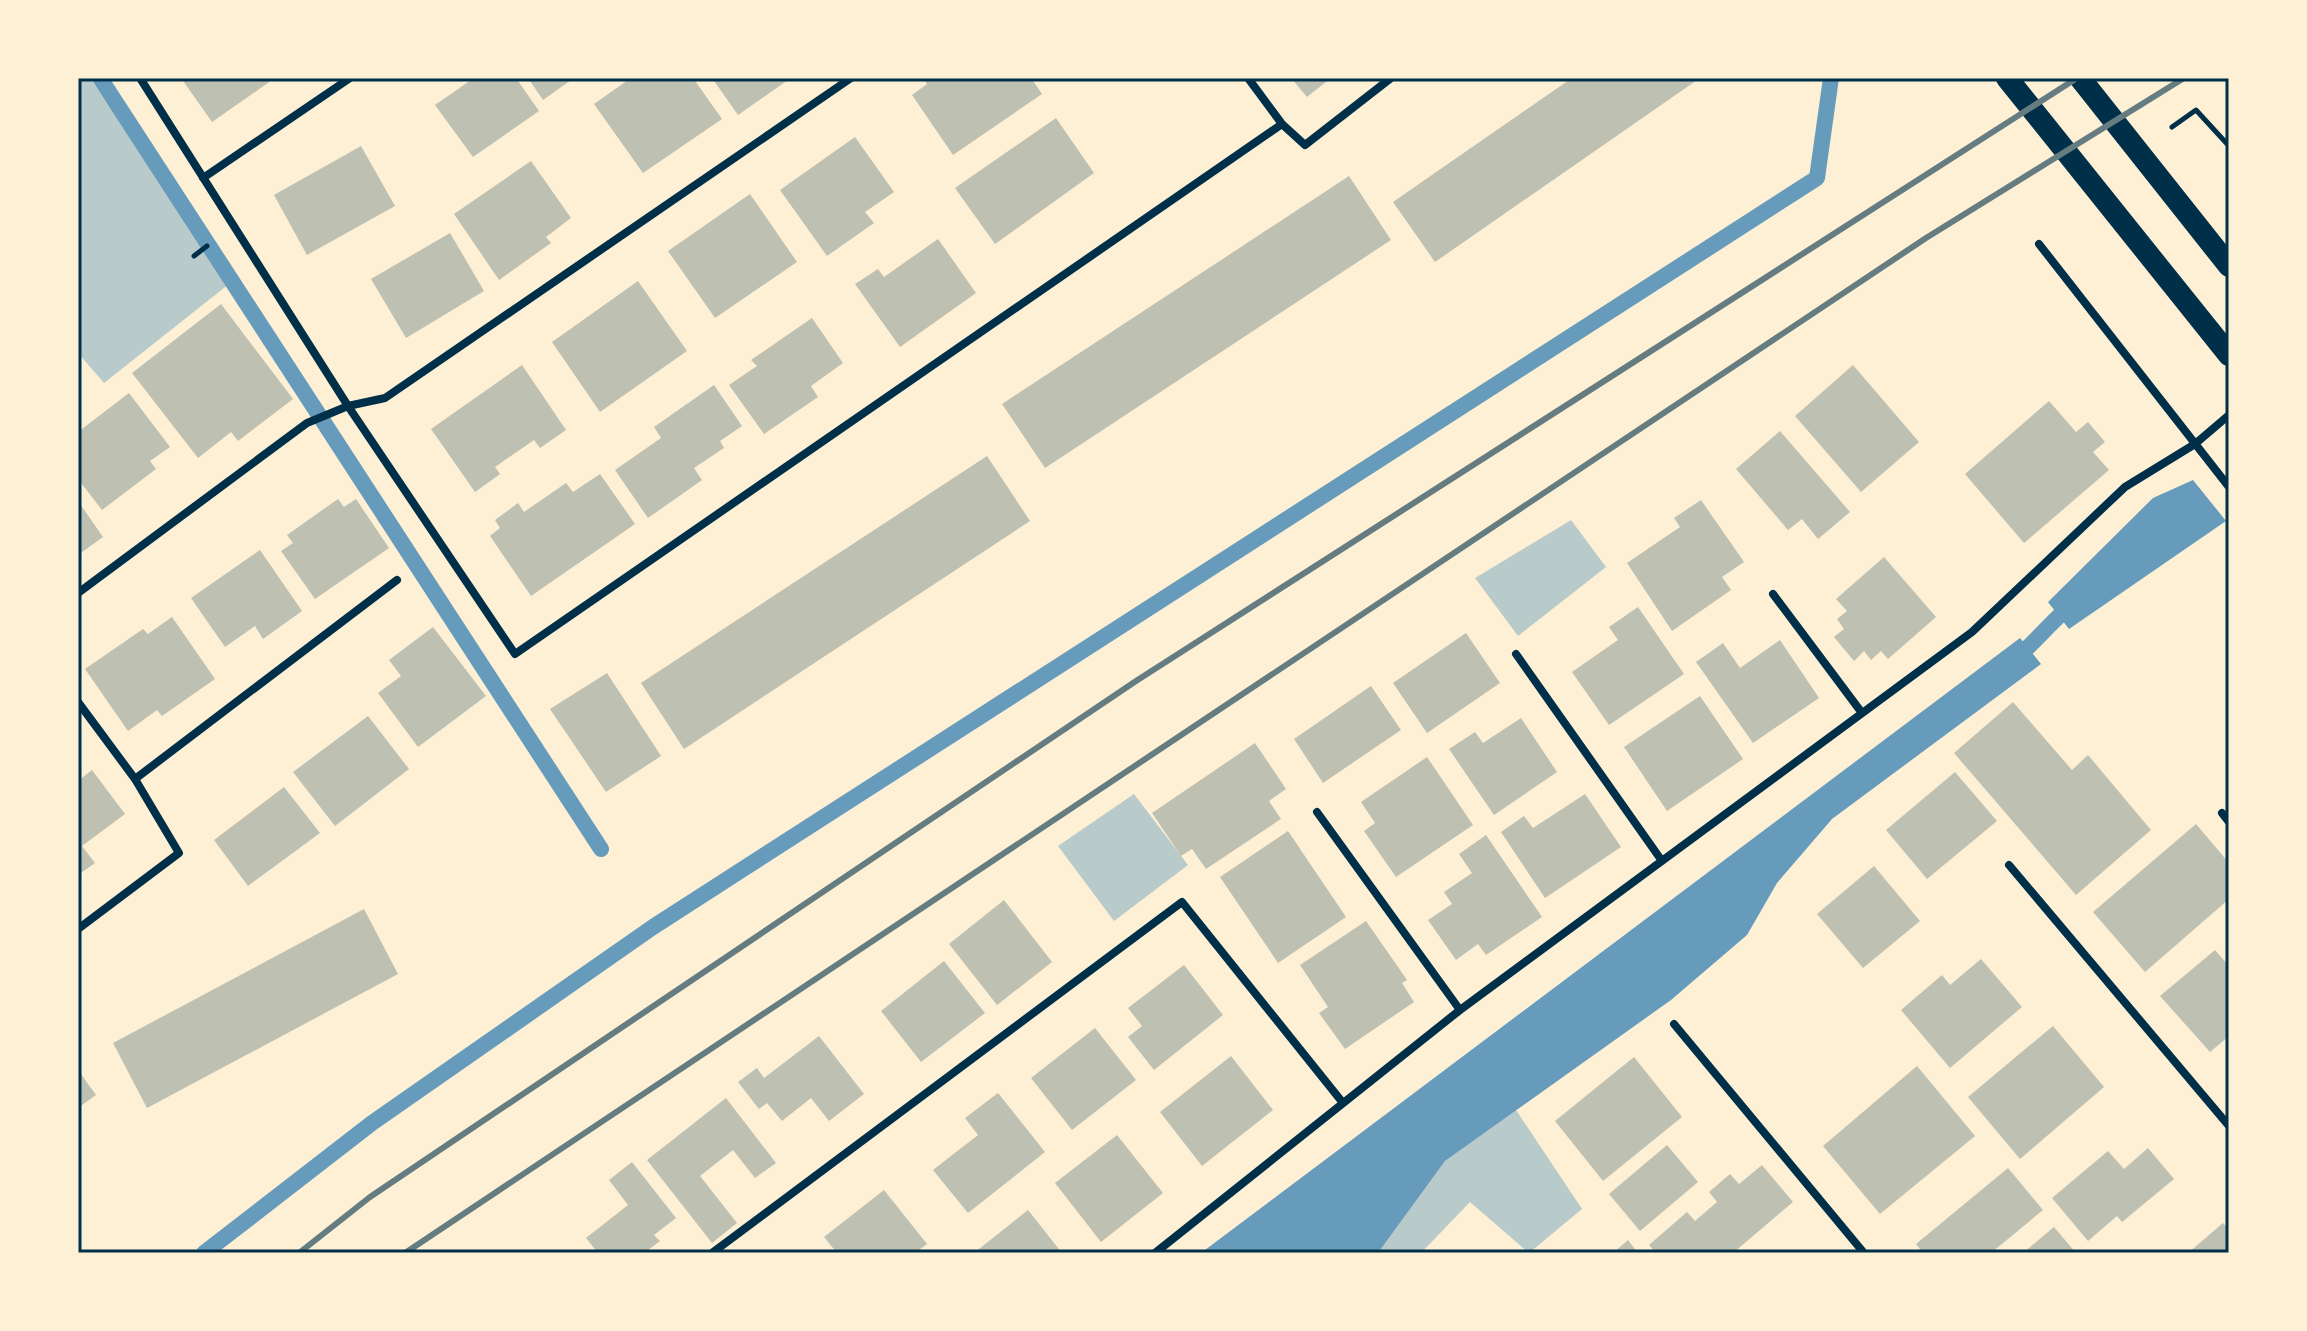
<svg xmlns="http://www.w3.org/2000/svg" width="2307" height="1331" font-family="'Libre Baskerville',serif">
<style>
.green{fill:#b9caca}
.water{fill:#669bbc}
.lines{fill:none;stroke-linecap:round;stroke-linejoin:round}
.stream{stroke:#669bbc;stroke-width:16}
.building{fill:#bec0b2}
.path{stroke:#003049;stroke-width:5}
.minor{stroke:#003049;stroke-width:8}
.trunk{stroke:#003049;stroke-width:22}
.rail{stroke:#657d81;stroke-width:6}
.neatline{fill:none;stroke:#003049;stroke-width:3}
</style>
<rect width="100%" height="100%" fill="#fdf0d5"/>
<!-- green -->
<path class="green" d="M78 78H90L229 284 104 383 78 353Z
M1571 520 1606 567 1518 636 1475 578Z
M1134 794 1188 865 1114 921 1058 846Z
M1516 1110 1582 1209 1529 1253 1470 1202 1421 1253H1378L1445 1161Z"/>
<!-- water -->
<path class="water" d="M2193 480 2226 521 2069 629 2048 602 2153 498Z
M2020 638 2041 664 1832 819 1777 883 1747 935 1671 1000 1445 1161 1378 1253H1201Z"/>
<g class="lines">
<!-- stream -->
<path class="stream" d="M100 78 601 849
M2014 660C2036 642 2053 619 2075 602
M204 1253 372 1123 653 927 1817 178 1831 78"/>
</g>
<!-- building -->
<path class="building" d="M181 78H275L212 122Z
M474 78H516L539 111 473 157 435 105Z
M528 78H574L543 100Z
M631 78H693L722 119 643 173 594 104Z
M712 78H791L738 115Z
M923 78H1031L1042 94 953 155 912 95 927 84Z
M1291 78H1331L1307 97Z
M1572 78H1700L1435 262 1393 202Z
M1056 118 1094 173 995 244 955 188Z
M855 137 894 192 865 212 874 223 827 256 780 190Z
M361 146 395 206 307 255 274 195Z
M531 161 571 218 546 237 551 243 499 280 454 214Z
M1349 176 1391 240 1045 468 1002 404Z
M750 194 797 262 715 318 668 251Z
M450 233 484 291 406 338 371 279Z
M938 239 976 293 900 347 855 284 878 269 884 277Z
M638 281 687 351 600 412 552 342Z
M221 304 293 399 238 441 231 432 198 458 132 373Z
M812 318 843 363 811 386 818 397 764 434 729 385 757 366 751 360Z
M522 365 566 430 540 448 534 440 495 467 500 474 475 492 431 429Z
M1853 365 1919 442 1861 492 1795 416Z
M714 385 742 426 720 441 724 448 694 468 702 480 648 518 615 470 661 438 654 427Z
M129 393 170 447 150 461 156 469 102 510 78 479V432Z
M2049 401 2076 432 2088 422 2105 442 2093 452 2109 470 2024 543 1965 474Z
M1780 431 1850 512 1818 539 1802 519 1788 530 1736 469Z
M987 456 1030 521 684 749 641 683Z
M600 474 635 524 531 596 490 536 500 528 495 520 518 503 524 512 566 483 573 492Z
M338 499 344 507 356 499 389 548 315 599 281 551 293 543 287 535Z
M1701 500 1744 562 1722 577 1731 590 1672 631 1627 563 1680 527 1674 518Z
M78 501 103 537 78 555Z
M260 550 302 611 263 639 255 626 225 647 191 598Z
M1884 557 1936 617 1888 659 1881 651 1871 660 1864 651 1854 661 1834 637 1844 629 1837 619 1847 611 1836 599Z
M1638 607 1684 674 1609 725 1572 672 1618 640 1609 627Z
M172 617 215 679 162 716 157 710 128 731 85 669 143 629 148 634Z
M433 627 486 696 418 747 378 693 401 676 389 660Z
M1466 633 1500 683 1427 733 1393 683Z
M1780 640 1819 698 1753 743 1696 662 1723 643 1740 668Z
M607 673 661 756 606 792 550 709Z
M1371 686 1401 730 1323 783 1294 739Z
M1700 696 1743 759 1667 811 1624 747Z
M2013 702 2072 770 2088 755 2151 830 2076 895 1954 753Z
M368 716 409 769 335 826 293 772Z
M1521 718 1557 772 1494 815 1449 749 1475 732 1483 743Z
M1255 743 1286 789 1269 801 1281 819 1206 869 1192 849 1181 856 1152 813Z
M1427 757 1473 825 1396 877 1364 831 1375 823 1361 802Z
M92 770 125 814 82 846 95 863 78 875V781Z
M1955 772 1997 821 1927 879 1886 830Z
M284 787 320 833 248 886 214 840Z
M1585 794 1621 847 1545 898 1501 832 1524 816 1533 828Z
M2196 824 2229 863V899L2145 972 2093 912Z
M1288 831 1346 917 1278 963 1220 877Z
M1486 835 1542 917 1486 955 1478 944 1456 960 1428 920 1452 904 1444 892 1472 873 1459 854Z
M1874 866 1920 921 1863 968 1817 914Z
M1004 900 1052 962 997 1005 949 944Z
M364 909 398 974 147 1108 113 1043Z
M1366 921 1407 980 1402 983 1414 1002 1345 1049 1319 1013 1328 1007 1300 965Z
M2215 950 2229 966V1036L2210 1052 2160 996Z
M1981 959 2022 1007 1950 1068 1901 1010 1942 975 1950 985Z
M944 961 985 1013 921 1062 881 1011Z
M1184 965 1223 1015 1154 1070 1128 1037 1142 1026 1128 1008Z
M2053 1026 2104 1087 2020 1159 1968 1097Z
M1095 1028 1136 1080 1072 1130 1031 1078Z
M819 1036 864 1094 829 1121 811 1098 782 1121 767 1103 759 1109 738 1082 757 1068 764 1078Z
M1231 1056 1273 1110 1202 1166 1160 1112Z
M1634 1057 1682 1117 1603 1181 1555 1121Z
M1917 1066 1975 1136 1880 1214 1823 1146Z
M78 1070 96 1095 78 1108Z
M998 1093 1045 1152 968 1213 933 1170 978 1135 965 1118Z
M726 1098 776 1163 755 1178 733 1150 700 1176 737 1223 712 1243 647 1160Z
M1117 1135 1163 1193 1101 1242 1055 1183Z
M1667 1145 1698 1182 1640 1231 1609 1194Z
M2148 1148 2174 1179 2122 1222 2117 1216 2088 1241 2052 1198 2108 1151 2124 1169Z
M632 1162 676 1218 654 1235 660 1241 644 1253H598L586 1238 628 1205 609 1180Z
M1762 1165 1793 1202 1733 1253H1656L1649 1245 1687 1212 1695 1221 1717 1202 1709 1192 1730 1174 1739 1184Z
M2008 1168 2043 1210 1991 1253H1923L1916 1244Z
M884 1190 927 1244 915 1253H837L824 1237Z
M1028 1210 1062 1253H974Z
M2223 1223 2229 1230V1253H2188Z
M2054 1227 2076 1253H2023Z
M1628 1240 1638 1253H1613Z"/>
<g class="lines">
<!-- path -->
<path class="path" d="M2172 127 2196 110 2229 146
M194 256 207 246"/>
<!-- minor -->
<path class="minor" d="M140 78 348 406 515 654 1282 124
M1248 78 1282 124 1305 145 1391 78
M203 178 350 78
M2039 244 2229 487
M78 593 307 423 348 406 385 398 851 78
M1773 594 1862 713
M1516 654 1662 861
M78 702 135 779 179 853 78 929
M135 779 397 580
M1317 812 1460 1010
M2222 813 2229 822
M2009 865 2229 1126
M1674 1024 1864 1253
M712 1253 1182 902 1343 1103
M1155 1253 1460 1010 1972 632 2125 487 2195 444 2229 415"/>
<!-- trunk -->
<path class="trunk" d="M2007 78 2229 355
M2080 78 2229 266"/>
<!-- rail -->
<path class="rail" d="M299 1253 370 1197 1136 681 2077 78
M405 1253 1926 238 2184 78"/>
</g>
<!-- border -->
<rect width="2307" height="1331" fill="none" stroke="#fdf0d5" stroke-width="160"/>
<rect x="80" y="80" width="2147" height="1171" class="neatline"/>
</svg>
